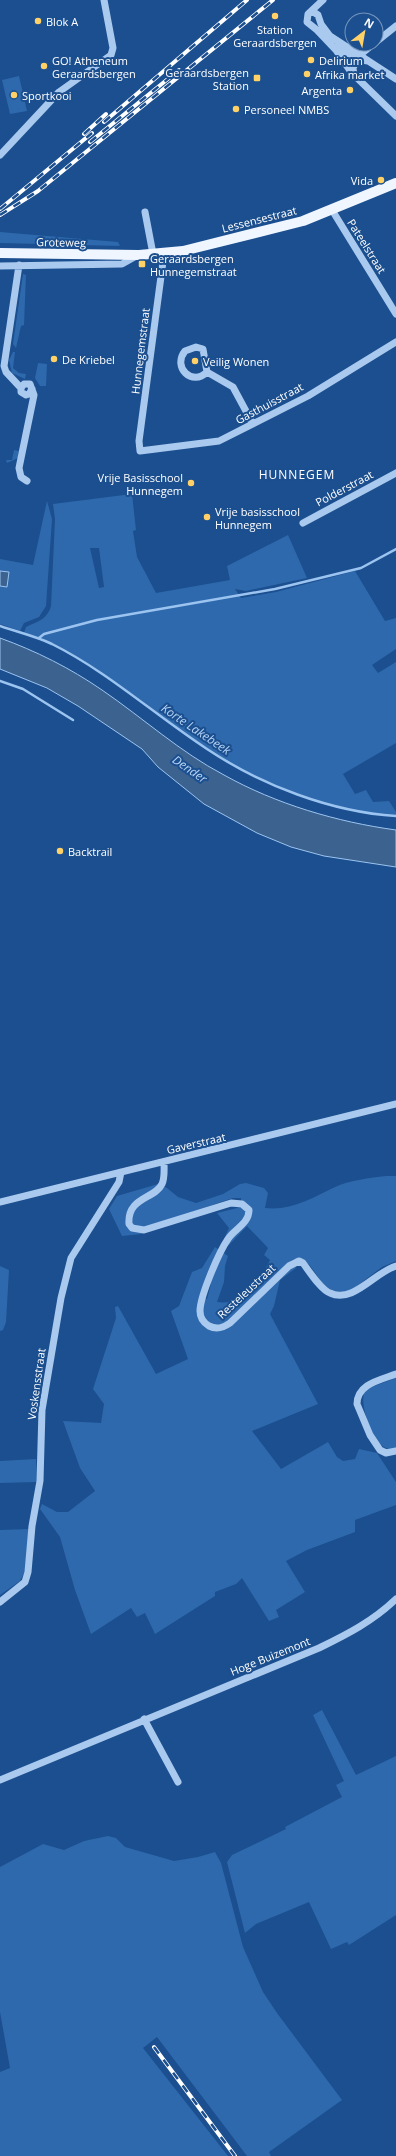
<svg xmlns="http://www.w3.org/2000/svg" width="396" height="2156" font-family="'Open Sans',sans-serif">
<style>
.green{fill:#2e69ad;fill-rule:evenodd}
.water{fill:#3c6290;stroke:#9cc4f0}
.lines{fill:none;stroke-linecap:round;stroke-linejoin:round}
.stream{stroke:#9cc4f0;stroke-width:2.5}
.minor{stroke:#a9c9ee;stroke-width:7}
.major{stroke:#f0f6ff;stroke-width:10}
.rail-casing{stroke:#fff;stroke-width:4}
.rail{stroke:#1b4f8f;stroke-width:2.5;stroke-dasharray:8;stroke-linecap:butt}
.poi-dot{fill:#ffd166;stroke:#1b4f8f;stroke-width:1.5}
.labels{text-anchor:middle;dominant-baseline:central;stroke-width:4;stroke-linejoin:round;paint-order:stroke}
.poi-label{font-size:11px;fill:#fff;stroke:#1b4f8f;text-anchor:start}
.street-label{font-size:11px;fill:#fff;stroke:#1b4f8f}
.neighbourhood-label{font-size:12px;letter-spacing:1px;fill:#fff;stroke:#1b4f8f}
.water-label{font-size:12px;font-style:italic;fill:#b5d3f5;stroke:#1b4f8f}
</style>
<rect width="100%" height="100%" fill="#1b4f8f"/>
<!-- green -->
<path class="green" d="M19 76 27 111 10 114 2 80Z
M0 232 118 242 120 246 0 243Z
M23 274 26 275 24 325 21 326 16 348 13 344Z
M13 352H15L13 368 19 373 26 374 25 379 12 373 9 360Z
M38 363 47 364 46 386H40L35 378Z
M14 450 19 451 18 458 7 463 6 460H12Z
M132 494 136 530 133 531 137 557 156 593 230 580 227 566 288 535 307 578 246 591 235 589 241 598 276 592 355 571 385 621 396 618V649L372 665 378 673 396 662V743L343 774 355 794 366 790 373 802 389 801 396 812V816C330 812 262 785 207 749 193 741 181 730 168 720 123 687 76 653 24 633L26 627C38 621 47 620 51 606L55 519 53 504ZM90 548H99L104 587 99 588Z
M47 501 52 519 46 606 39 617 24 623 20 631 0 624V586L7 587 9 572 0 571V559L33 565Z
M386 1176H396V1261L382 1267 349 1292C342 1292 334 1292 328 1288 314 1278 311 1254 291 1260L296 1268 280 1280 274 1306 270 1314 318 1404 252 1431 281 1469 328 1442 337 1457 343 1461 355 1459 359 1449 377 1453 396 1482V1505L355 1520V1532L307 1550 286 1561 305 1592 276 1610 279 1617 269 1621 242 1578 236 1584 215 1592V1596L155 1634 145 1613 137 1617 131 1608 91 1634 75 1590 60 1537 40 1509 42 1504 57 1512H68L95 1491 80 1468 63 1421 101 1423 104 1404 93 1389 116 1318 115 1307 118 1306 156 1374 188 1359 171 1311 179 1306 192 1272 202 1268 215 1247 228 1256 225 1266 224 1282 217 1302C247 1306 258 1283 270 1260L264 1255 268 1248 247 1226 229 1245 224 1239 229 1228 217 1213 241 1207V1198H233L151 1226 141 1234 122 1236 109 1209 117 1196 158 1184 167 1188 178 1197 196 1203 223 1194 240 1184 246 1183 264 1188 268 1193 265 1208C291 1211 312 1198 335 1187 351 1180 369 1178 386 1176ZM207 1283 211 1284 207 1299 202 1297Z
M0 1266 9 1270 6 1322 3 1330 0 1331Z
M396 1378V1449C391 1449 388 1450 384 1447 372 1440 357 1401 366 1389Z
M36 1459 37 1482 0 1483V1461Z
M29 1529 25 1571 20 1581 0 1595V1530Z
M322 1710 356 1775 396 1756V1915L349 1945 347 1942 331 1949 309 1902 256 1924 245 1933 227 1862 232 1855 286 1829 285 1827 342 1797 336 1785 344 1781 313 1715Z
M108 1836 116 1838 125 1847 174 1861 198 1857 215 1852 221 1863 243 1947 263 1992 277 2013 342 2100 269 2152 271 2156H247L157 2037 143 2048 228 2156H0V2072L10 2068 0 2012V1867L43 1844 64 1850 84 1841Z"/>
<!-- water -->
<path class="water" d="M0 571 9 572 7 587 0 586Z
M0 638C36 651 70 668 102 690 143 718 180 752 224 775 276 804 337 822 396 830V867L324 856 291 847 257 833 204 804 158 767 142 749 78 706 47 688 0 669Z"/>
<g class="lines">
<!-- stream -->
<path class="stream" d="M0 626C17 632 35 636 52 644 108 672 155 715 207 749 261 785 331 812 396 816
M39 638 44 634 97 620 275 589 361 568 396 549
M0 681 23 689 73 720"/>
<!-- minor -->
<path class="minor" d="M323 0 308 14 307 22 317 30 336 50 351 72 396 116
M315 13 318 15 321 24 330 36 396 79
M376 42 396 26
M337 46C355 60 357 58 373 44
M354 75 353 68 356 62 361 60 368 61
M0 155 59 92 111 55 113 48 104 0
M332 210 396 314
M145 212 153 254
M164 254 139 441 140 451 219 441 308 396 396 342
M19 265 4 366 6 372 21 388
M0 266 122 264 138 255
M196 347 203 349 207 372C192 387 172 367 185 351Z
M207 372 233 387 253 424
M27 481 21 477 19 468 34 395 30 384H24L21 388V392L26 395 29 394 32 389
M303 523 396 473
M164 1162C164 1168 165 1178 162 1184 155 1199 127 1197 129 1224L132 1228 144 1230 231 1203 242 1204 249 1210C249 1224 234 1229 228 1239 219 1252 200 1296 200 1311 200 1318 204 1323 209 1326 217 1330 223 1328 230 1323L289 1266 299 1261 303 1263C309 1271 321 1290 330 1293 353 1304 375 1272 396 1266
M0 1202 396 1104
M396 1374C380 1380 357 1384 357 1404L370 1435 380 1450 386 1453 396 1451
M0 1602 25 1582 28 1572 32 1526 40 1481 42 1410 61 1298 71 1258 119 1182 121 1172
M144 1719 178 1782
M0 1780 319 1648C348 1634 373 1621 396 1599"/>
<!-- major -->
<path class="major" d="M0 253 139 255 183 251 303 221 396 183"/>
<!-- rail casing -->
<g class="rail-casing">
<path id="rail" d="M104 122 247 0
M84 134 106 114
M90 142 179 70
M0 209 92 133
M0 215 38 191 273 0
M154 2047 235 2156"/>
</g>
<!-- rail -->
<use href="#rail" class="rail"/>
</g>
<!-- markers -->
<g class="poi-dot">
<circle cx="275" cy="16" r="4"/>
<circle cx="38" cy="21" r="4"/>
<circle cx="311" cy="60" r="4"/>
<circle cx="44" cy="66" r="4"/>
<circle cx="307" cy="74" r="4"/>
<rect x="253" y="74" width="8" height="8" rx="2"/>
<circle cx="350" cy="90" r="4"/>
<circle cx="14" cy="95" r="4"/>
<circle cx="236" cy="109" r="4"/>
<circle cx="381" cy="180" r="4"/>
<rect x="138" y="260" width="8" height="8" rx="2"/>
<circle cx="54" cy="359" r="4"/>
<circle cx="195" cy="361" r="4"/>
<circle cx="191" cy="483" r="4"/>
<circle cx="207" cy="517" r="4"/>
<circle cx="60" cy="851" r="4"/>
</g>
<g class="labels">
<!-- poi labels -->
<g class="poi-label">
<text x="46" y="21">Blok A</text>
<text x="275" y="29" text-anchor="middle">Station<tspan x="275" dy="13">Geraardsbergen</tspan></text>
<text x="52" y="60">GO! Atheneum<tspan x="52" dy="13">Geraardsbergen</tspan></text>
<text x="319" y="60">Delirium</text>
<text x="249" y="72" text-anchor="end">Geraardsbergen<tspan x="249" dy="13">Station</tspan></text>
<text x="315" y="74">Afrika market</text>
<text x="342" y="90" text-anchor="end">Argenta</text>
<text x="22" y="95">Sportkooi</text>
<text x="244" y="109">Personeel NMBS</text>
<text x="373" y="180" text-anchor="end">Vida</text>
<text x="150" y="258">Geraardsbergen<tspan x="150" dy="13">Hunnegemstraat</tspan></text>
<text x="62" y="359">De Kriebel</text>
<text x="203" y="361">Veilig Wonen</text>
<text x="183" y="477" text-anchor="end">Vrije Basisschool<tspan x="183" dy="13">Hunnegem</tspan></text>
<text x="215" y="511">Vrije basisschool<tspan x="215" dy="13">Hunnegem</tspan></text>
<text x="68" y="851">Backtrail</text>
</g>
<!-- street labels -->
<g class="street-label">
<text transform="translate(259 219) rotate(-14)">Lessensestraat</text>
<text transform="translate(61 242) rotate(1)">Groteweg</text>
<text transform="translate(367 246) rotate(58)">Pateelstraat</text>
<text transform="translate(140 351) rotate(-83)">Hunnegemstraat</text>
<text transform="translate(269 403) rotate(-28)">Gasthuisstraat</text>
<text transform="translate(344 488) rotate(-28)">Polderstraat</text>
<text transform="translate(196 1143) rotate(-13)">Gaverstraat</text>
<text transform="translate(246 1291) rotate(-43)">Resteleustraat</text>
<text transform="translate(36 1384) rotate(-82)">Voskensstraat</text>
<text transform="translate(270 1656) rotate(-22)">Hoge Buizemont</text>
</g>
<!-- neighbourhood labels -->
<g class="neighbourhood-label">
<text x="297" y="474">HUNNEGEM</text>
</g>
<!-- water labels -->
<g class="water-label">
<text transform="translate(196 729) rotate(34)">Korte Lakebeek</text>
<text transform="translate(190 769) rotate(35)">Dender</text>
</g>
</g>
<!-- north arrow -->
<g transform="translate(364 32) rotate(31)"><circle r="19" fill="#1b4f8f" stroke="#7695bc"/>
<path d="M0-3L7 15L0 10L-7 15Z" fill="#ffd166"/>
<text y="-6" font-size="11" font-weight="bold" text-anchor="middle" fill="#ffffff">N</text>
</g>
</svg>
